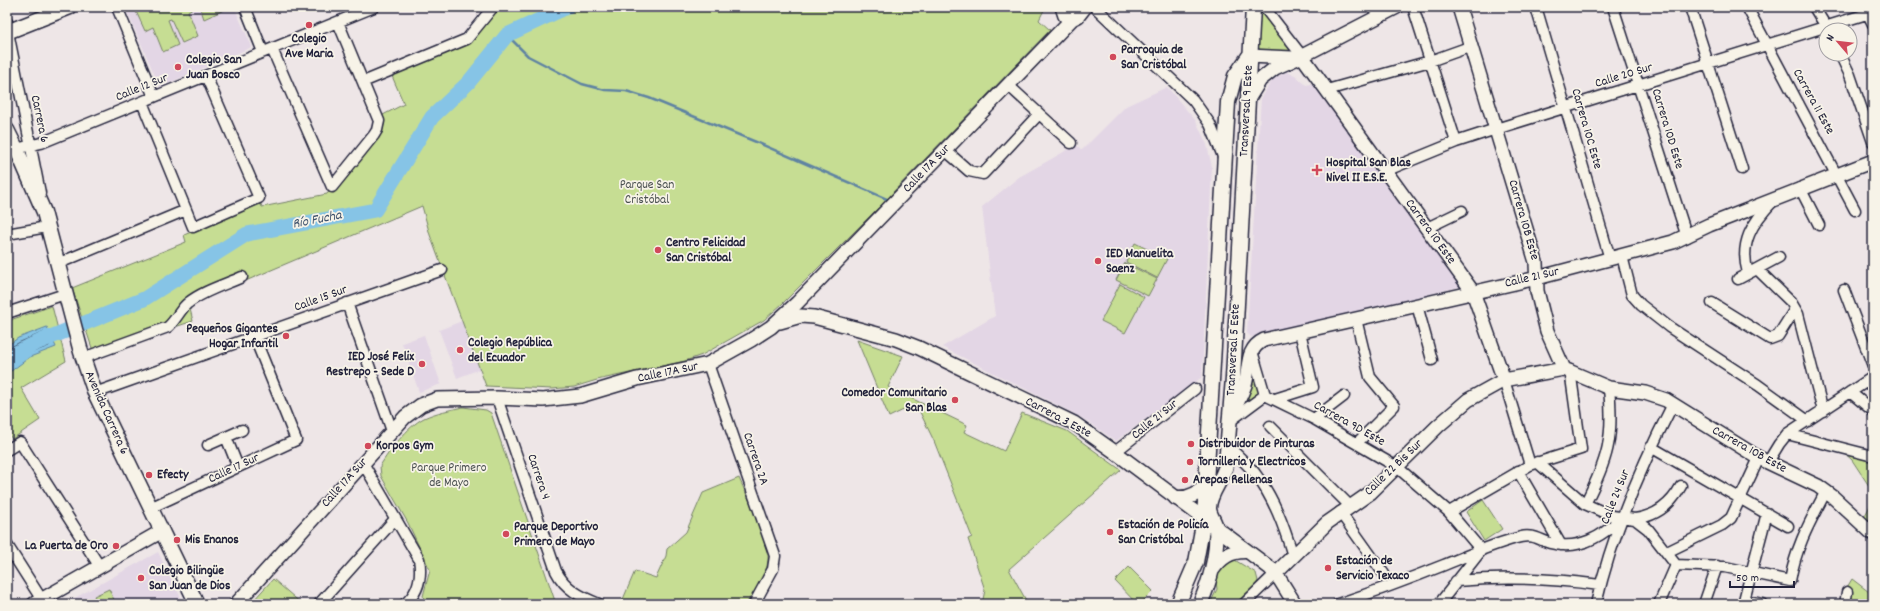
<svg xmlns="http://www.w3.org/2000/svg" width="1880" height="611" font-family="Dekko,sans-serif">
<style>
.built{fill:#e3d6e5}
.green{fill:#c6dd93;stroke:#748067}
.water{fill:#86c4e6;stroke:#5e83a2}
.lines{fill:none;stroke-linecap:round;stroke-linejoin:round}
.shore{stroke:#4a637f;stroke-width:1}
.stream{stroke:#5e83a2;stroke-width:2.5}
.river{stroke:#86c4e6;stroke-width:15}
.minor-casing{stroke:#22223b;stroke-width:13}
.tertiary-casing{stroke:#22223b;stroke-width:16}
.secondary-casing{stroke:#22223b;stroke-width:17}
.minor{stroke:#f7f3e8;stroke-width:10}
.tertiary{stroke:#f7f3e8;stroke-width:13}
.secondary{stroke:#f7f3e8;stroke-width:14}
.poi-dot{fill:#d1495b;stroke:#f7f3e8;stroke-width:1.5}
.labels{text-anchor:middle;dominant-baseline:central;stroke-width:3.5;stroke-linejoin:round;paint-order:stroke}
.poi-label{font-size:13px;font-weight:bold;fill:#22223b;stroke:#f7f3e8;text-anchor:start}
.street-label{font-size:13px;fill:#22223b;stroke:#f7f3e8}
.park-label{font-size:13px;fill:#4b5151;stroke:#f7f3e8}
.water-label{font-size:14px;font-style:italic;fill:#40536e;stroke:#f7f3e8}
</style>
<rect width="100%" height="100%" fill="#eee6e7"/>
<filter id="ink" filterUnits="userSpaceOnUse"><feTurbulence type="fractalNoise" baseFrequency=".025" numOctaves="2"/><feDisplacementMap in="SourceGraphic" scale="8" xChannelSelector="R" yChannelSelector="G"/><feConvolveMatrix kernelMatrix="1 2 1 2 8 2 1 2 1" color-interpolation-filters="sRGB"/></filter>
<g filter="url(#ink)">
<!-- built -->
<path class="built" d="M125 7H234L252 47 160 87Z
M1286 72 1295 75 1306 85 1312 84 1463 286 1251 337 1247 333 1261 97 1273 79Z
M1167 87 1196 121 1207 145 1212 167 1202 377 1116 441 1079 416 942 347 995 316 982 207 1019 177 1046 162 1076 145 1082 150 1126 106Z
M462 321 480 369 457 378 439 330Z
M424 335 441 384 419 392 402 343Z
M158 552 184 604H64Z"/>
<!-- green -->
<path class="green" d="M134 7H195L188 11 198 36 182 43 171 19 168 20 178 45 163 52 153 27 145 31Z
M200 7H222L224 10 204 19Z
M496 7H1051L1045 8 1039 20 1050 30 893 192 895 196 888 204 878 208 782 304 764 320 702 355 685 361 597 380 574 387 552 389 486 386 430 235 422 206 189 305 193 321 94 354 72 288 186 242 184 235 260 202 262 207 327 194 384 125 381 116 404 104 392 76 471 43Z
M1257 8 1295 54 1255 51Z
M1135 243 1167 259 1157 278 1126 262Z
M1125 263 1157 279 1148 296 1116 280Z
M1120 284 1144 297 1125 333 1101 321Z
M52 306 66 361 21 388 40 420 12 439 7 432V321Z
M857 340 903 356 888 387 967 425 964 432 1004 451 1022 413 1067 431 1121 470 1009 569 1028 604H982L985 590 968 539 972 537 934 441 916 404 889 417Z
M1253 362 1261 394 1243 406Z
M463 407 486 410 491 413 556 604H426L423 596 430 570 408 523 381 476 380 466C389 451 408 426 424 418 437 412 450 410 463 407Z
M1841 450 1873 459V492L1852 460Z
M739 478C748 499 770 538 768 560 767 575 754 591 746 604H621L635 571 656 578 666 556 667 549 686 532 703 493Z
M1873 493V521H1862L1871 504Z
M1483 500 1502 529 1484 541 1466 512Z
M1233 559 1256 573 1258 581 1250 594 1239 604H1210L1217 589 1216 581 1219 571 1225 564Z
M1129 567 1153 591 1140 604H1137L1115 581Z
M273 579 302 604H254L252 602Z
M1852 579 1873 595V604H1845L1846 589Z
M109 589 116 604H98L94 596Z"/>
<!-- water -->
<path class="water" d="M47 327 56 347 30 357 7 374V346L18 338Z"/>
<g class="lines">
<!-- shore -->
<path class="shore" d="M7 349 20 342 44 332 50 343 49 346 28 354 7 369
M7 354 12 353 22 346 41 339 44 340 43 343 25 350 7 363"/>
<!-- stream -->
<path class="stream" d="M507 35 528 56 582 84 605 90 626 91 649 98 756 142 889 200"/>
<!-- river -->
<path class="river" d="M7 364 30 346 41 341 144 299 247 234 375 210 432 117 468 83 507 35 567 7"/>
<!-- minor casing -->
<g class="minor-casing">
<path id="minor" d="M117 7 154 97
M245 7 263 52
M1095 7 1193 100 1210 124 1224 159
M1264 7 1302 56
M1413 7 1456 142
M1536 7 1610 259
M1613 7 1687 237
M1690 7 1742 169
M1747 7 1855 210
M1814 7 1828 30
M1868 14 1873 24
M7 22V23
M8 32 40 193
M272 49 332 187 374 135 377 130 379 121 338 22
M1840 54 1850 75 1873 142
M363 82 467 39 493 7
M1008 85 1071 143
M1327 90 1430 61 1472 46
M142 102 193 227 259 198 206 76
M945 150 969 171 983 174 1039 114
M7 151 41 143 374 7
M1385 171 1456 142 1496 129 1873 12
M1800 188 1819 225
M1427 228 1462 211
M7 234 47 227
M1622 256 1632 295 1641 305 1669 327 1758 385 1808 421
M57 264 186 210
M1757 269 1791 302 1798 314 1823 411
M1748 273C1739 243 1752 223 1773 201
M1738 279 1779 257
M1844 290 1873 366
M347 303 392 431
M1712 303 1770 339 1778 336 1795 309
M1417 305 1432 360
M7 313 65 294
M1356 319 1370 377 1394 406 1357 443
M1252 351 1265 395 1314 419 1397 467 1449 512 1481 550
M83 358 168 327C176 320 181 308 188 303 203 291 224 285 242 277
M708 364 775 556 773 569 754 604
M1504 380 1530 465
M1850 392 1873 411
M95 393 442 270
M497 398 556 571C565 589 581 597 599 604
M1275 399 1313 387 1300 332
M1314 419 1344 396
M1230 421 1265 395
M1270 426 1350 506
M1787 434 1873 456
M226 437 238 467
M208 445 242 430
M1228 446C1236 454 1246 463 1254 472 1274 498 1284 526 1293 556
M1651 447 1788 526
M7 450 20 442 100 567
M1115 452 1195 389
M1537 462 1585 504 1612 516 1635 519 1648 529 1676 565
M1768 462 1779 444 1787 434 1873 377
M363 463 419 559C422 576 419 592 405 604
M1518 471 1561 545
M1585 504C1608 459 1614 438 1609 388
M150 508 296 440 254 336
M1340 512 1384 574
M1449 512 1530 465 1581 449 1570 370
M1635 519C1656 516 1671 505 1681 486
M7 545 42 600
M1667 552 1722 525 1731 518 1759 458
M1676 565 1725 567 1790 581C1796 546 1810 522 1826 491
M1456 581C1506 576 1550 578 1600 585
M1744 600 1762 604
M319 604 395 519
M1244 604 1275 574
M1338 604C1374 592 1409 579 1444 565 1469 555 1495 543 1521 537 1532 534 1540 540 1550 543 1579 551 1602 537 1621 518
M1439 604 1480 552
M1596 604C1612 534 1640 468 1673 404
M1659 604 1676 565
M1704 604 1717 566
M1743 604 1767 513
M1845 604 1847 592"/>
</g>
<!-- tertiary casing -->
<g class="tertiary-casing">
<path id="tertiary" d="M1062 7 1065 16 1072 19 1078 16 1085 7
M1459 7 1536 262 1537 291 1547 331 1564 369 1609 388 1645 393 1666 400 1759 458 1818 486 1833 497 1873 534
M1249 56 1293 58
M1302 56 1473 292 1504 380
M1247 101 1260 80 1275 68 1302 56 1397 7
M780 322 801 316 814 317 896 339 919 348 1074 423 1115 452 1270 568 1280 580 1295 604
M1230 416C1236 406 1241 396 1245 385 1250 368 1245 349 1264 340L1537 278 1673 242 1709 225 1873 161
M1275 574 1327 523 1370 493 1438 426 1468 400 1504 380 1564 369
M34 604 162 531
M236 604 405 417 421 405 437 399 497 398 543 400 580 396 637 379 708 364 751 340 771 327 797 303 1072 19"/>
</g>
<!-- secondary casing -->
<g class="secondary-casing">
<path id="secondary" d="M7 32 70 7
M7 130 17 150 44 212 81 352 95 393 197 604
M1176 498C1189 499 1199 494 1207 484
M1212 570C1221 557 1230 551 1245 551
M1178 604 1196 562 1204 519 1228 102 1235 76 1249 56
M1200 604C1210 581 1218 554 1216 528 1215 521 1209 515 1209 508 1209 493 1223 480 1226 465L1233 378 1253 7"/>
</g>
<!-- minor -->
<use href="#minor" class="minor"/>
<!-- tertiary -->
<use href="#tertiary" class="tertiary"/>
<!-- secondary -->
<use href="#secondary" class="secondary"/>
</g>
</g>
<!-- markers -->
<g class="poi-dot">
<circle cx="309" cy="25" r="4"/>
<circle cx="1113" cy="57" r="4"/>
<circle cx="178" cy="67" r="4"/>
<path d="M1315 164h4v4h4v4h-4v4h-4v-4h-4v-4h4z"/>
<circle cx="658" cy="250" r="4"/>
<circle cx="1098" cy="261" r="4"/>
<circle cx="286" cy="336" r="4"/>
<circle cx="460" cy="350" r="4"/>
<circle cx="422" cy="364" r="4"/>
<circle cx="955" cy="400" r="4"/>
<circle cx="1191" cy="444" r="4"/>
<circle cx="368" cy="446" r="4"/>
<circle cx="1190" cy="462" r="4"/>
<circle cx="149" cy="475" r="4"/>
<circle cx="1185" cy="480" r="4"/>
<circle cx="1110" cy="532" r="4"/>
<circle cx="506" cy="534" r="4"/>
<circle cx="177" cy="540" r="4"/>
<circle cx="116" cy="546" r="4"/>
<circle cx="1328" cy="568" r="4"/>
<circle cx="141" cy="578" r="4"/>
</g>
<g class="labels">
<!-- poi labels -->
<g class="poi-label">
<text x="309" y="39" text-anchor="middle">Colegio<tspan x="309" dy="15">Ave Maria</tspan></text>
<text x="1121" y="50">Parroquia de<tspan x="1121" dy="15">San Cristóbal</tspan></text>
<text x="186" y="60">Colegio San<tspan x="186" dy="15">Juan Bosco</tspan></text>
<text x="1326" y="163">Hospital San Blas<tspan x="1326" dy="15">Nivel II E.S.E.</tspan></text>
<text x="666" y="243">Centro Felicidad<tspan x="666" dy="15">San Cristóbal</tspan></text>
<text x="1106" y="254">IED Manuelita<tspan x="1106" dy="15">Saenz</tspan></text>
<text x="278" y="329" text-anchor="end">Pequeños Gigantes<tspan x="278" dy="15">Hogar Infantil</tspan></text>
<text x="468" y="343">Colegio República<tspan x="468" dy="15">del Ecuador</tspan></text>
<text x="414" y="357" text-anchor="end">IED José Felix<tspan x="414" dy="15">Restrepo - Sede D</tspan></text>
<text x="947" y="393" text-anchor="end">Comedor Comunitario<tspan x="947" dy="15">San Blas</tspan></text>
<text x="1199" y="444">Distribuidor de Pinturas</text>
<text x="376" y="446">Korpos Gym</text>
<text x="1198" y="462">Tornilleria y Electricos</text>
<text x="157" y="475">Efecty</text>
<text x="1193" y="480">Arepas Rellenas</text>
<text x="1118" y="525">Estación de Policía<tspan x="1118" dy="15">San Cristóbal</tspan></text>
<text x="514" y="527">Parque Deportivo<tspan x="514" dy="15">Primero de Mayo</tspan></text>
<text x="185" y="540">Mis Enanos</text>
<text x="108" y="546" text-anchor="end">La Puerta de Oro</text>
<text x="1336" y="561">Estación de<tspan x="1336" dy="15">Servicio Texaco</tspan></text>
<text x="149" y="571">Colegio Bilingüe<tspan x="149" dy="15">San Juan de Dios</tspan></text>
</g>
<!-- street labels -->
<g class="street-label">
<text transform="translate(1624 76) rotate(-17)">Calle 20 Sur</text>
<text transform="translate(142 88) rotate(-22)">Calle 12 Sur</text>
<text transform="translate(1813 102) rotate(61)">Carrera 11 Este</text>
<text transform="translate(1247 111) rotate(-87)">Transversal 9 Este</text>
<text transform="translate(39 119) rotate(78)">Carrera 6</text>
<text transform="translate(1586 129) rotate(74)">Carrera 10C Este</text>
<text transform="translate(1667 129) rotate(73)">Carrera 10D Este</text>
<text transform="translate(927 169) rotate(-46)">Calle 17A Sur</text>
<text transform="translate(1523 220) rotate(74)">Carrera 10B Este</text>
<text transform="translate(1430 232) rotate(54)">Carrera 10 Este</text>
<text transform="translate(1532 278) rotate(-13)">Calle 21 Sur</text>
<text transform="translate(321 299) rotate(-20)">Calle 15 Sur</text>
<text transform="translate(1234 350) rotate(-87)">Transversal 5 Este</text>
<text transform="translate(668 373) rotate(-12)">Calle 17A Sur</text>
<text transform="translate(106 413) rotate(66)">Avenida Carrera 6</text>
<text transform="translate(1058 418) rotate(28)">Carrera 3 Este</text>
<text transform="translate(1155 420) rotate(-39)">Calle 21 Sur</text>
<text transform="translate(1349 424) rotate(29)">Carrera 9D Este</text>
<text transform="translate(1749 450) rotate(29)">Carrera 10B Este</text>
<text transform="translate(755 459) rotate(71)">Carrera 2A</text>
<text transform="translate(1394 468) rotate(-44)">Calle 22 Bis Sur</text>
<text transform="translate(234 469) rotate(-25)">Calle 17 Sur</text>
<text transform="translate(538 477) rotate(71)">Carrera 4</text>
<text transform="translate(345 483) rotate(-48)">Calle 17A Sur</text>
<text transform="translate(1616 497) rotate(-68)">Calle 24 Sur</text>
</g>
<!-- park labels -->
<g class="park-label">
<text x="647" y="185">Parque San<tspan x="647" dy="15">Cristóbal</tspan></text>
<text x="449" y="468">Parque Primero<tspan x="449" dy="15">de Mayo</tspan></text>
</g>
<!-- water labels -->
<g class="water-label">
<text transform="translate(317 220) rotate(-11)">Río Fucha</text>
</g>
</g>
<!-- margin -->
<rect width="1880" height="611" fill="none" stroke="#f7f3e8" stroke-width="24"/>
<rect x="12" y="12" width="1856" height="587" fill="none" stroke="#22223b" stroke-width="1.5" filter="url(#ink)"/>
<!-- north arrow -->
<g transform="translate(1838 42) rotate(298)"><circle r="19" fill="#f7f3e8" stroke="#a29fa3"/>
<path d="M0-3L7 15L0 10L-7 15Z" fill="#d1495b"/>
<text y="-6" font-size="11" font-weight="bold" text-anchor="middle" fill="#22223b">N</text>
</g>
<!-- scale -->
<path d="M1730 581v6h64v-6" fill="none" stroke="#22223b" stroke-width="2"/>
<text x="1736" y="581" font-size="12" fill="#22223b" stroke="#f7f3e8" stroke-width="3" paint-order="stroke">50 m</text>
</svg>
